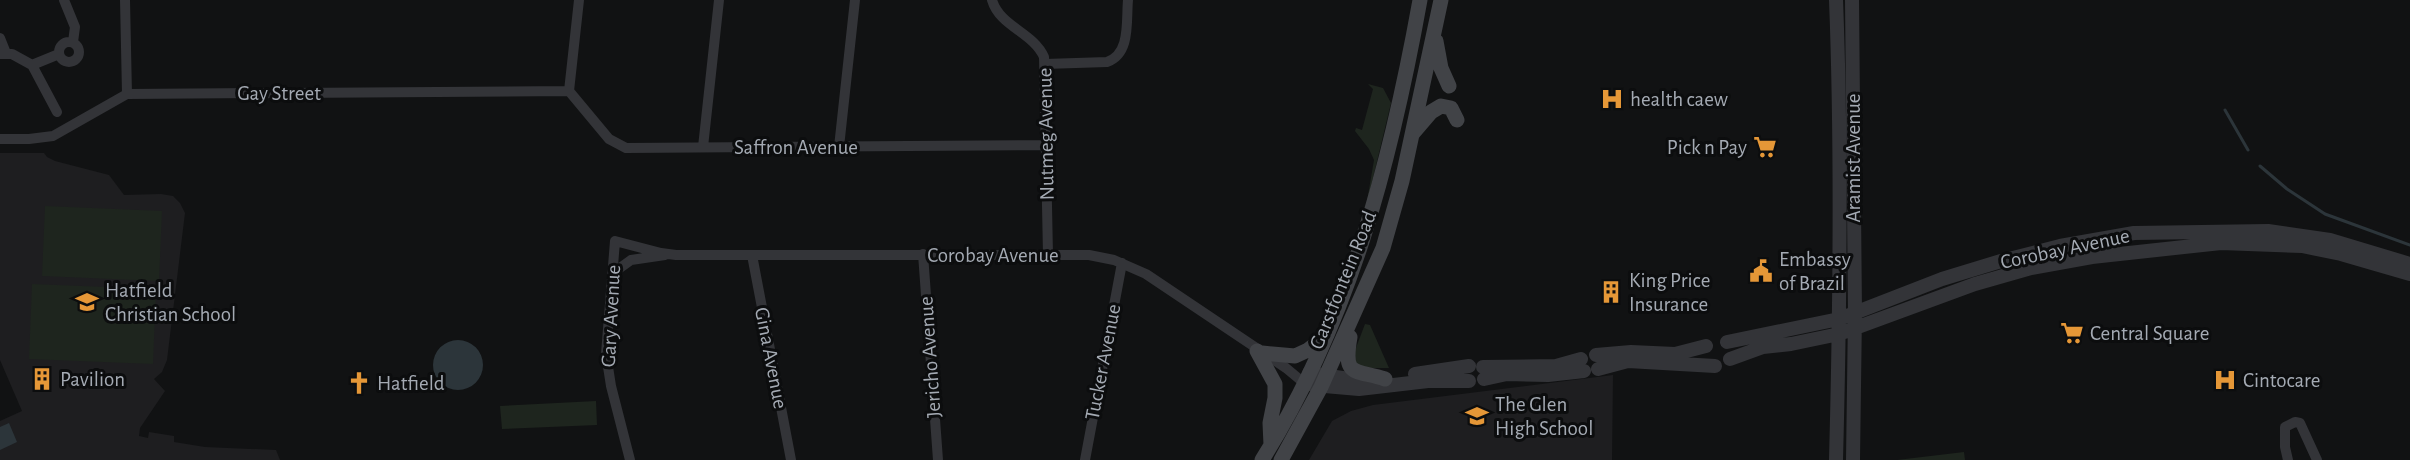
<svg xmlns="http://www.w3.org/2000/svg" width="2410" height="460" font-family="'Alegreya Sans',sans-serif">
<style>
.built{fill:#1e1e20}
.green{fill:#1e251e}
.water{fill:#2c353a}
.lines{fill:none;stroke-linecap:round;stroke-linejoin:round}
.stream{stroke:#2c353a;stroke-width:3}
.minor{stroke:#333438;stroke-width:10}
.tertiary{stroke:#333438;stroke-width:14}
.secondary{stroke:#414347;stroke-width:15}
.labels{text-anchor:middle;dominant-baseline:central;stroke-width:6;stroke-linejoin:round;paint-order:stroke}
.street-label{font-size:21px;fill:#a4aab3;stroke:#0c0d0e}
.poi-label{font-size:21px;fill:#a4aab3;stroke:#0c0d0e;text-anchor:start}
</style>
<rect width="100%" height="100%" fill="#111213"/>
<!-- built -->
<path class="built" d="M0 153H44L47 157 55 161 109 175 124 195 161 194 173 196 180 203 185 213 167 360 162 372 154 379 165 391 140 428 139 436 148 438 149 432 174 436V442L205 447 276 450 280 460H0V421L22 411 0 360Z
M1613 375 1612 460H1309L1332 421 1351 411 1373 405Z"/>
<!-- green -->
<path class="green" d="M1368 84 1383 88 1391 103 1366 207 1374 160 1369 149 1355 131 1356 128 1362 130 1373 89Z
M45 206 162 211 159 281 42 276Z
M32 284 156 289 153 364 29 359Z
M1365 324 1370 325 1389 368H1364L1355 363 1354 353Z
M596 401 597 425 502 429 500 406Z
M1964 452 1965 460H1897Z"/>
<!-- water -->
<path class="water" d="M433 365a25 25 0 1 1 50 0a25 25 0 1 1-50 0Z
M9 423 17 442 0 450V427Z"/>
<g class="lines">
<!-- stream -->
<path class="stream" d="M2225 110 2248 150
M2260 166 2287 189 2325 214 2410 245"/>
<!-- minor -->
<path class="minor" d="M64 0 75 27 73 42
M125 0 127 94
M992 0C1000 27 1033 32 1044 57L1048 255
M0 38 6 53
M59 52a10 10 0 1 1 20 0a10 10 0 1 1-20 0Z
M0 54H12L32 65 59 54
M1045 64 1107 62C1131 54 1126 21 1128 0
M32 65 57 112
M569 91 609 139 626 148 1047 145
M569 91 579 0
M0 139H29L53 136 127 94 569 91
M703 147 719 0
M839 147 855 0
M923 254 938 460
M752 255 791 460
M613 273 631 260 665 255
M630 460 611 386 606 354 615 241 661 253 676 255H1089L1114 260 1146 274 1286 368 1304 383
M1085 460 1122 263
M2288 460 2285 447V427L2295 422 2300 423 2317 460"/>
<!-- tertiary -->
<path class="tertiary" d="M1852 0 1855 313 1853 460
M1727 342 1839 319 1942 279 2001 261 2060 246 2134 233 2268 231 2330 240 2410 264
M1596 355 1631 352 1675 354 1706 346
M1730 359 1763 347 1791 344 1839 334 1975 284 2031 268 2092 257 2221 243 2302 246 2341 254 2410 274
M1483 367 1556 366 1581 359
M1598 369 1628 361 1715 366
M1309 373 1349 379H1375
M1415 374 1469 366
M1484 379 1507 374 1548 375 1584 371
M1313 385 1359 389 1428 381H1469
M1836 460C1840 307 1842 153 1836 0"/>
<!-- secondary -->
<path class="secondary" d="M1436 41 1441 68 1449 86
M1413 133 1431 112 1441 106 1451 108 1457 120
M1350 337C1343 378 1354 369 1385 379
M1257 351 1275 384V398L1270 423 1271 445
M1262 353 1295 356 1308 350 1325 337
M1262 460C1350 320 1391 161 1420 0
M1281 460 1321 387 1383 248 1402 181 1441 0"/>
</g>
<!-- icons -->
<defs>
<g id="hospital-bare" transform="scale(1.8)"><path d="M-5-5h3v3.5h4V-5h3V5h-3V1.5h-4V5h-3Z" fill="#e59737" stroke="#0c0d0e" stroke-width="2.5" paint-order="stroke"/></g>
<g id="supermarket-bare" transform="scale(1.8)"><path d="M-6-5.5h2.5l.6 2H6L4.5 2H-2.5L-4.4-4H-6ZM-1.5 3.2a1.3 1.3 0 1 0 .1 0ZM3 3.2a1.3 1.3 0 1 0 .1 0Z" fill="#e59737" stroke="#0c0d0e" stroke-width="2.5" paint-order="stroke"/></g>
<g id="civic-bare" transform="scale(1.8)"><path d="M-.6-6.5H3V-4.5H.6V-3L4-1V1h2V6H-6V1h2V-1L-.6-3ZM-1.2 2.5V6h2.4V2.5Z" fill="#e59737" stroke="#0c0d0e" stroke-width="2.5" paint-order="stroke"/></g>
<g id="building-bare" transform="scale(1.8)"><path d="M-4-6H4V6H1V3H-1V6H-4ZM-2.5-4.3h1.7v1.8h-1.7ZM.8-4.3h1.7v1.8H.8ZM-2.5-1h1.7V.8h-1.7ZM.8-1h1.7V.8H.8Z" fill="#e59737" stroke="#0c0d0e" stroke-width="2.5" paint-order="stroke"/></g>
<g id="school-bare" transform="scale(1.8)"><path d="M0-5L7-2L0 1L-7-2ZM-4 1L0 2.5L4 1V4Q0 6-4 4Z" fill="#e59737" stroke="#0c0d0e" stroke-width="2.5" paint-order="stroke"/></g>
<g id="church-bare" transform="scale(1.8)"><path d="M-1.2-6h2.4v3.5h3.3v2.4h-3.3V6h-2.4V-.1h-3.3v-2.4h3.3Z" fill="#e59737" stroke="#0c0d0e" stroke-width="2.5" paint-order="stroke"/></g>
</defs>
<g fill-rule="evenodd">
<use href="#hospital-bare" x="1612" y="99"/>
<use href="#supermarket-bare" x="1765" y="147"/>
<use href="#civic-bare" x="1761" y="271"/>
<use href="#building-bare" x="1611" y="292"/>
<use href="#school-bare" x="87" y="302"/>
<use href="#supermarket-bare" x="2072" y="333"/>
<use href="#building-bare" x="42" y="379"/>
<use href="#hospital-bare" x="2225" y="380"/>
<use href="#church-bare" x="359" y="383"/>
<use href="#school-bare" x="1477" y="416"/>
</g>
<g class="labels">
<!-- street labels -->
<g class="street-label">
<text x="279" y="93">Gay Street</text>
<text transform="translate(1046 134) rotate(-91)">Nutmeg Avenue</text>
<text x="796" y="147">Saffron Avenue</text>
<text transform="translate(1853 158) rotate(-90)">Aramist Avenue</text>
<text transform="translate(2065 249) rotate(-12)">Corobay Avenue</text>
<text x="993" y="255">Corobay Avenue</text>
<text transform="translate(1343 280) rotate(-68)">Garstfontein Road</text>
<text transform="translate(611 316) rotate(-87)">Gary Avenue</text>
<text transform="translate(930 357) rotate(-94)">Jericho Avenue</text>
<text transform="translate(771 358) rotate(79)">Gina Avenue</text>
<text transform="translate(1103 362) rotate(-79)">Tucker Avenue</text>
</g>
<!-- poi labels -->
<g class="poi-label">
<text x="1630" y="99">health caew</text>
<text x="1747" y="147" text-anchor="end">Pick n Pay</text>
<text x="1779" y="259">Embassy<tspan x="1779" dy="24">of Brazil</tspan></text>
<text x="1629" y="280">King Price<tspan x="1629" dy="24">Insurance</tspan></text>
<text x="105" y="290">Hatfield<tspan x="105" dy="24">Christian School</tspan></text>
<text x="2090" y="333">Central Square</text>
<text x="60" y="379">Pavilion</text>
<text x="2243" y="380">Cintocare</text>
<text x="377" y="383">Hatfield</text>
<text x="1495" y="404">The Glen<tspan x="1495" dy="24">High School</tspan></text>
</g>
</g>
</svg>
